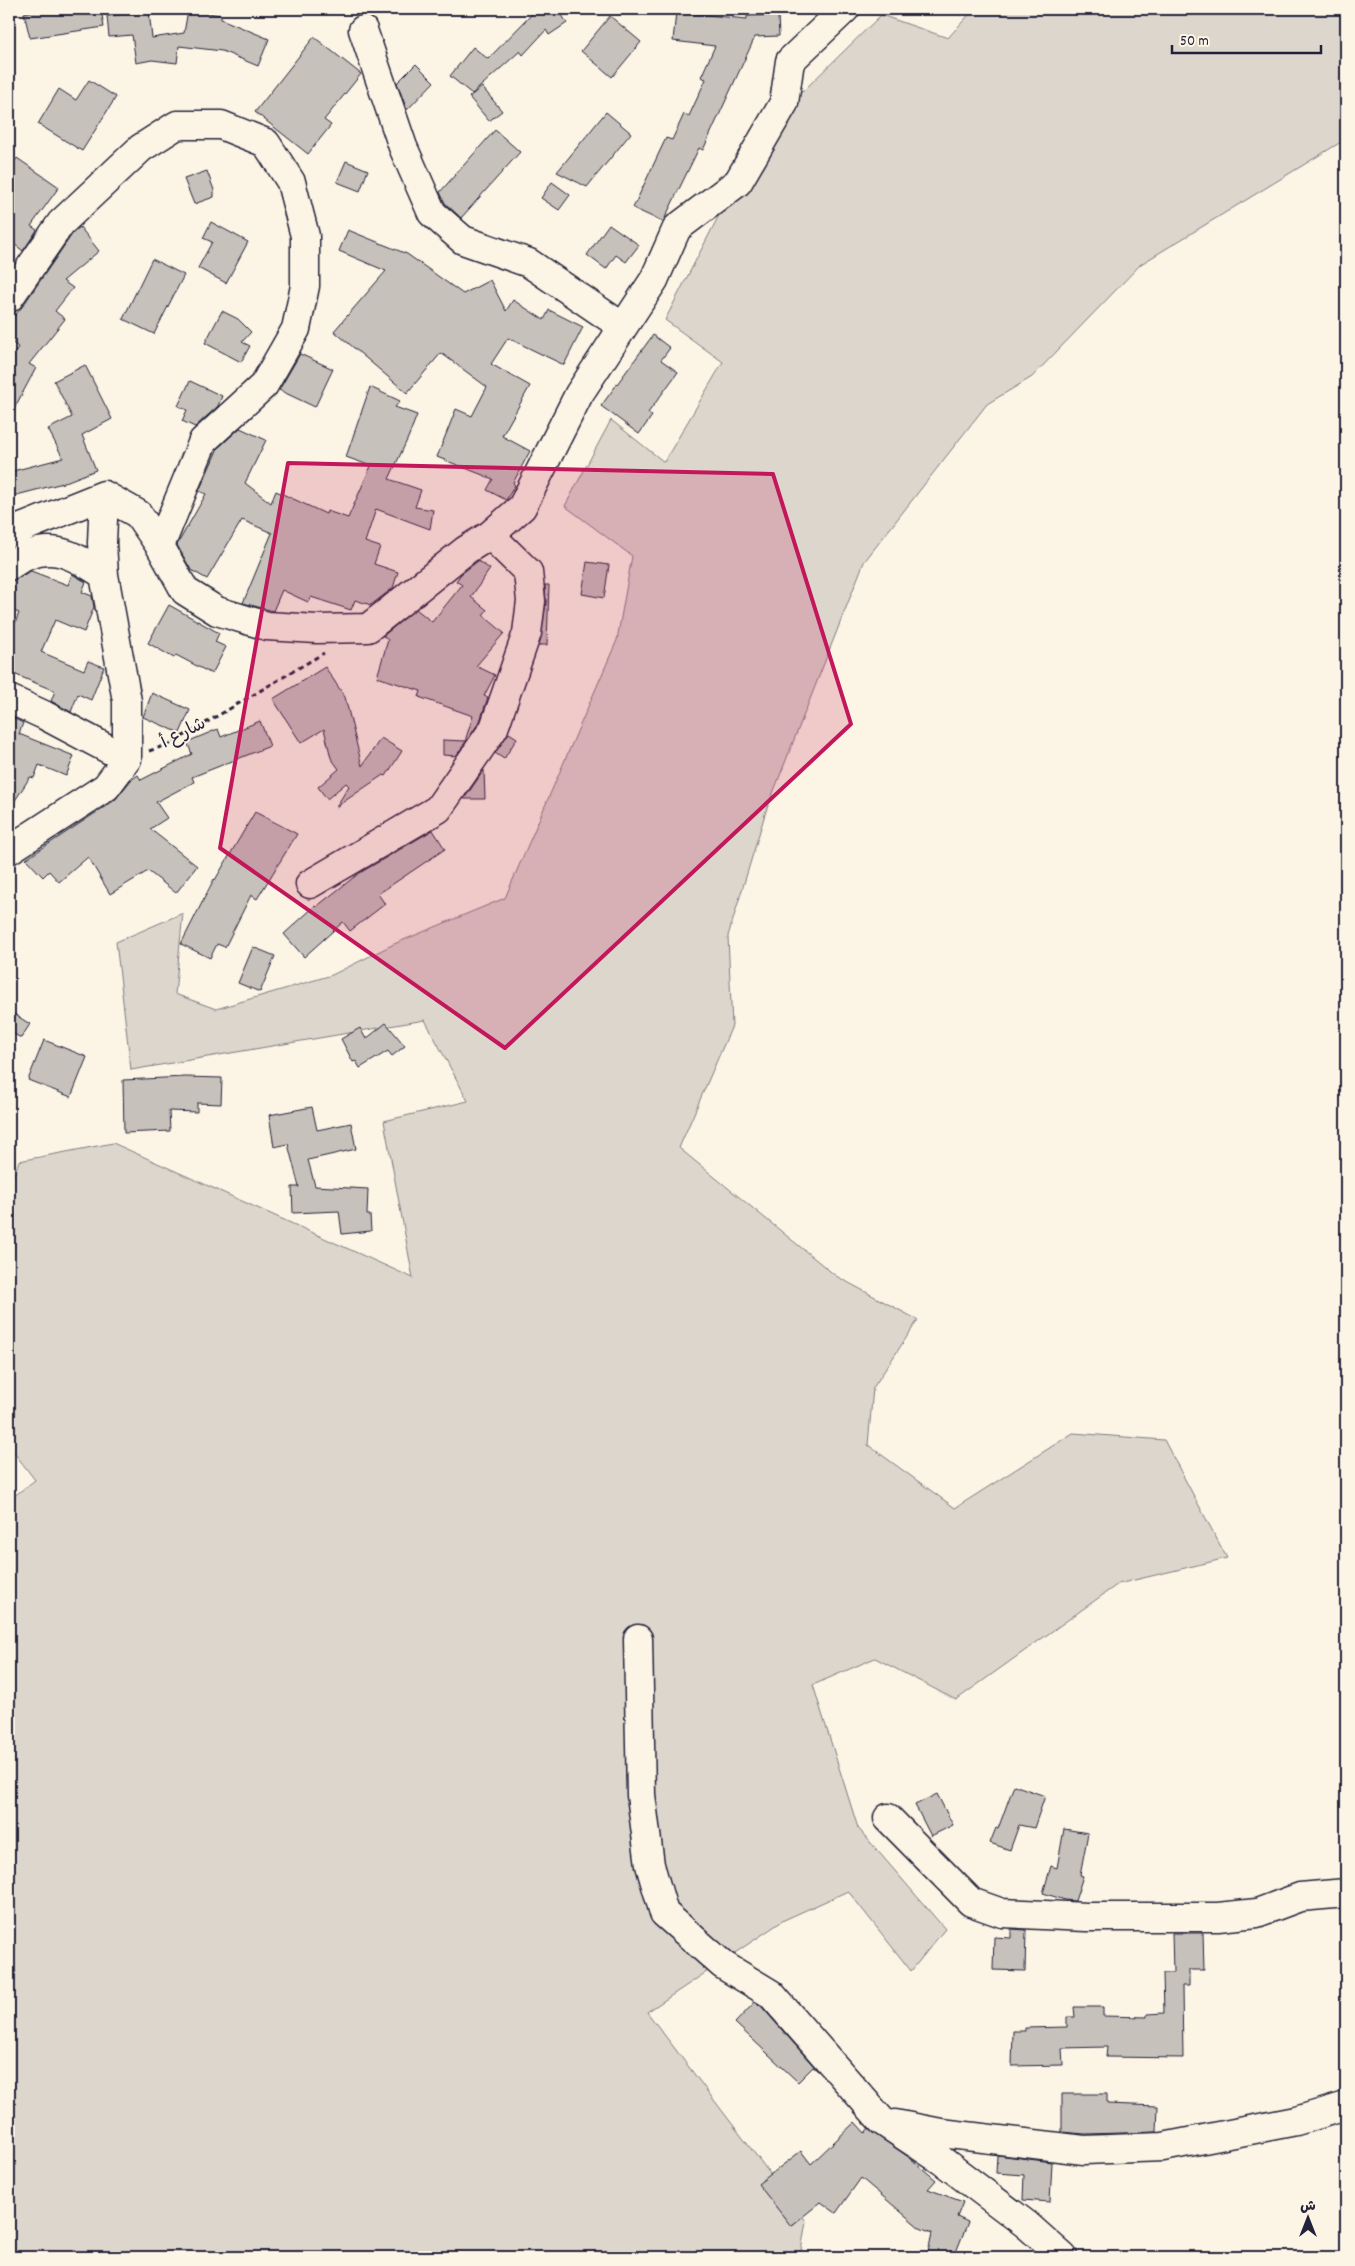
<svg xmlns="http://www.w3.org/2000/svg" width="1355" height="2266" font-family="Dekko,'Playpen Sans Arabic',sans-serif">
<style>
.green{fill:#dcd6cc;stroke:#7f7c84}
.building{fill:#c6c1bb;stroke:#22223b}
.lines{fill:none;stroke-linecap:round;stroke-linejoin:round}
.minor-casing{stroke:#22223b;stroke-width:31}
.path{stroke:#22223b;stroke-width:3;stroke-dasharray:5 4;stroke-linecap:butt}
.minor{stroke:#fcf5e5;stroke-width:28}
.marked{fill:#c2185b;fill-opacity:0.2;stroke:#c2185b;stroke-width:4;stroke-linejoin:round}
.labels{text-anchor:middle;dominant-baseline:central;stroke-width:4;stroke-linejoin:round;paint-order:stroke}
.street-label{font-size:18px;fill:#22223b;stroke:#fcf5e5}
</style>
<rect width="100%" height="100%" fill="#fcf5e5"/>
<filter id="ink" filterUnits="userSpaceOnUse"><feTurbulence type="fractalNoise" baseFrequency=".02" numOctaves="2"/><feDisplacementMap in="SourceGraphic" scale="10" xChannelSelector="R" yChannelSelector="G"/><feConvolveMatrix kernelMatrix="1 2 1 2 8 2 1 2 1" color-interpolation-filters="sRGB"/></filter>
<g filter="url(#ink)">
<!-- green -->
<path class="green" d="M974 9H1346V139L1141 264 1032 377 987 404 864 562 766 811 728 936 732 1026 679 1148 836 1276 918 1320 873 1388 868 1445 955 1508 1073 1433 1164 1440 1227 1558 1118 1584 956 1700 875 1658 813 1685 858 1828 945 1929 911 1971 848 1891 784 1920 647 2012 806 2221 800 2257H9V1500L35 1480 9 1446V1189L19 1161 113 1143 413 1278 384 1121 468 1101 425 1020 131 1070 116 942 183 913 175 994 216 1009 332 975 394 944 505 898 617 640 632 556 565 506 611 420 664 462 723 362 665 320 763 130 881 15 948 38Z"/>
<!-- building -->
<path class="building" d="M44 9H101L104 27 30 38 24 13Z
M537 9H558L567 23 549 35 546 30 523 55 520 51 472 94 450 76 473 47 488 59Z
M188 10 221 15V19L269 39 258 66 222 51 179 46 177 63 152 60 136 63 132 35 109 37 107 16 149 12 152 38 184 33Z
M676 12 747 19V16L778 15 779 36 755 37 703 150 699 148 663 222 633 208 666 138 672 140 684 114 689 116 706 79 701 77 715 46 673 41Z
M610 16 641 42 612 77 581 51Z
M314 37 361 74 324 120 331 125 308 154 255 112Z
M416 64 434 82 407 110 397 83Z
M89 80 116 97 82 151 38 124 59 89 76 100Z
M482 87 502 111 489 121 469 97Z
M606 112 631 133 587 187 557 172Z
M495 130 520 152 461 218 445 203 440 192Z
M17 158 59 187 31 226 37 230 23 251 9 240V170Z
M346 161 368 170 360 191 337 182Z
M207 171 214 190V197L194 204 184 179Z
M552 182 570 195 559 210 541 198Z
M211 222 248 242 226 283 198 268 212 242 203 238Z
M609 224 639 245 626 262 616 255 606 269 587 255Z
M80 227 99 251 63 281 73 288 55 311 65 319 29 364 36 368 9 418V363L18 347 9 340V322L22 307 73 233Z
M348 230 407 254 463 294 490 280 506 311 513 300 544 320 549 310 583 327 564 365 508 338 491 364 530 386 502 436 530 451 513 483 515 485 506 500 487 490 493 479 437 457 456 409 472 416 487 387 441 353 407 393 334 331 386 271 339 251Z
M152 259 184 275 154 334 123 319Z
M222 311 238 319 251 332 242 342 250 346 241 362 205 343Z
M653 335 670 348 661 360 678 372 648 413 652 416 639 434 601 406Z
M300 354 333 369 315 407 279 390Z
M85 365 112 419 82 435 96 470 63 483 9 497V472L63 458 48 429 72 417 54 381Z
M190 381 222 396 218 406 195 427 182 421 187 410 178 406Z
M370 387 400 401 395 407 417 415 408 438 389 479 421 490 415 507 433 510 430 529 376 509 365 542 380 547 374 564 398 572 393 588 371 605 355 600 351 610 311 597 308 602 282 590 273 611 243 603 272 533 242 520 207 579 191 570 177 545 206 494 199 491 218 448 240 428 266 440 245 483 271 503 276 491 326 514 327 511 348 518 371 466 346 457Z
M478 561 490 569 471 597 487 610 483 615 504 633 476 666 495 675 484 696 488 697 480 721 456 756 443 755V740L465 741 473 716 419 697 421 691 377 677 388 640 383 636 416 609 432 622 462 585 456 581 461 574Z
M587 562 609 565 604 598 582 594Z
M31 571 68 585 72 574 86 582 82 592 92 596 94 607 84 632 55 620 41 652 84 670 88 661 104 667 91 700 78 694 71 712 51 701 55 691 9 672V638L19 613 9 609V582Z
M545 585H549L547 645H539L546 603Z
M169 605 219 633 215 642 226 647 212 674 176 655 174 658 148 643Z
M325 667 345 697 362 766 381 738 402 751 386 776 383 775 336 807 349 786 346 783 327 799 318 787 339 769 331 758 324 729 301 743 273 699Z
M152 693 190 710 180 733 143 717Z
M9 716 23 723 19 734 74 756 66 776 39 765 34 778 30 777 9 810Z
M260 721 270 746 192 777 194 782 156 802 167 818 150 829 197 866 176 893 148 871 110 894 88 857 59 882 49 871 43 877 26 859 115 800 131 780 138 775 141 780 192 754 187 742 218 729 221 737Z
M509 733 517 738 504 759 495 753Z
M484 770 485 799H464Z
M255 812 297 834 257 899 251 895 225 947 217 944 210 958 181 944 214 879 215 880Z
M433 830 445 849 378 894 385 904 350 931 343 922 304 957 284 934 315 906 316 907 358 874Z
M253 947 275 956 260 992 238 983Z
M9 1011 30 1024 21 1038 9 1031Z
M386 1023 405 1046 392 1056 388 1051 360 1068 356 1061 353 1062 341 1039 360 1028 366 1039Z
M44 1040 87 1057 71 1097 28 1080Z
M185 1077 222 1078 221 1104 197 1103V1112L169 1111 170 1131 124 1133 123 1080Z
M312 1107 317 1130 351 1123 356 1149 308 1160 315 1186 368 1189 367 1215H370L371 1231 342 1234 339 1211 293 1213 292 1187H299L288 1144 274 1147 269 1115Z
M1014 1785 1045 1796 1034 1828 1019 1825 1010 1850 990 1843 996 1828 998 1829Z
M937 1794 953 1825 931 1836 915 1805Z
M1064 1829 1088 1833 1080 1875 1083 1876 1075 1901 1065 1900 1043 1893 1051 1866 1057 1868Z
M1011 1929 1026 1930 1025 1971 993 1970 994 1937 1011 1938Z
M1172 1933H1203L1204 1970H1189V1986H1182L1183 2058 1106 2057 1107 2047 1062 2048 1063 2065 1012 2066 1013 2031H1025V2028L1067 2027V2017H1075L1074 2007H1103V2016L1147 2017V2014L1164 2013 1163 1973H1173Z
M755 2002 761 2006 818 2071 813 2067 798 2082 735 2023Z
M1062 2094H1107V2104L1158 2106 1157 2132 1085 2134 1062 2132Z
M855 2122 865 2133 868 2129 910 2158 936 2180 928 2189 963 2202 957 2217 968 2222 954 2257H927L932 2233 920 2228 861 2178 836 2213 821 2202 791 2226 758 2184 801 2151 811 2164Z
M997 2155 1052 2162 1050 2202 1023 2200 1024 2175 996 2173Z"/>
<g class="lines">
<!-- minor casing -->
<g class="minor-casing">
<path id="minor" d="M363 30 403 147 432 213 463 240 529 263 623 327
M9 298 61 223 141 148 177 125H221L266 143 291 182 305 236V286L296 329 264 385 203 441 160 546
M9 533 104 495
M9 566C46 539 70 552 104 575
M9 699 44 715 127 759
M127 759V701L104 575 102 543 104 495 138 514 160 546 185 591 217 611 267 626 317 629 368 628 466 550 490 535 522 507 579 394 654 280 677 228 738 182 784 103 790 61 845 9
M9 850 106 787 127 759
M310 884 438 809 494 728 527 633 531 601 528 572 490 535
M638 1639 641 1795 650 1865 664 1913 723 1965 771 1994 882 2121 941 2160 1027 2225 1063 2257
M888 1818 971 1902 1002 1913 1086 1917H1218L1257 1913 1300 1897 1346 1893
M895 2124 941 2133 1084 2150 1163 2147 1296 2121 1346 2106"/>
</g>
<!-- path -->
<path class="path" d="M149 751 170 744 324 653"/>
<!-- minor -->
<use href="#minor" class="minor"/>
</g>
</g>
<!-- marked area -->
<path class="marked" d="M288 463 773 474 851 724 505 1048 220 848Z"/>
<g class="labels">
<!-- street labels -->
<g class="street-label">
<text transform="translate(184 734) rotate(-27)">شارع أ</text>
</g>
</g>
<!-- margin -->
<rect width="1355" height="2266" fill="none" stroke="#fcf5e5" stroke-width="30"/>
<rect x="15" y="15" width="1325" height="2236" fill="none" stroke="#22223b" stroke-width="2" filter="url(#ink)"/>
<!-- north arrow -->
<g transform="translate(1308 2218)" stroke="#fcf5e5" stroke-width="4" paint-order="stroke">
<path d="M0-4L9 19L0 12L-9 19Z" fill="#22223b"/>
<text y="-8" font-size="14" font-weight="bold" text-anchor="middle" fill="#22223b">ش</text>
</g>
<!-- scale -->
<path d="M1172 45v8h149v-8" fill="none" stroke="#22223b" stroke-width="2.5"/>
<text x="1180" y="45" font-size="15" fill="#22223b" stroke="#fcf5e5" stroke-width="4" paint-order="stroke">50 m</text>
</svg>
